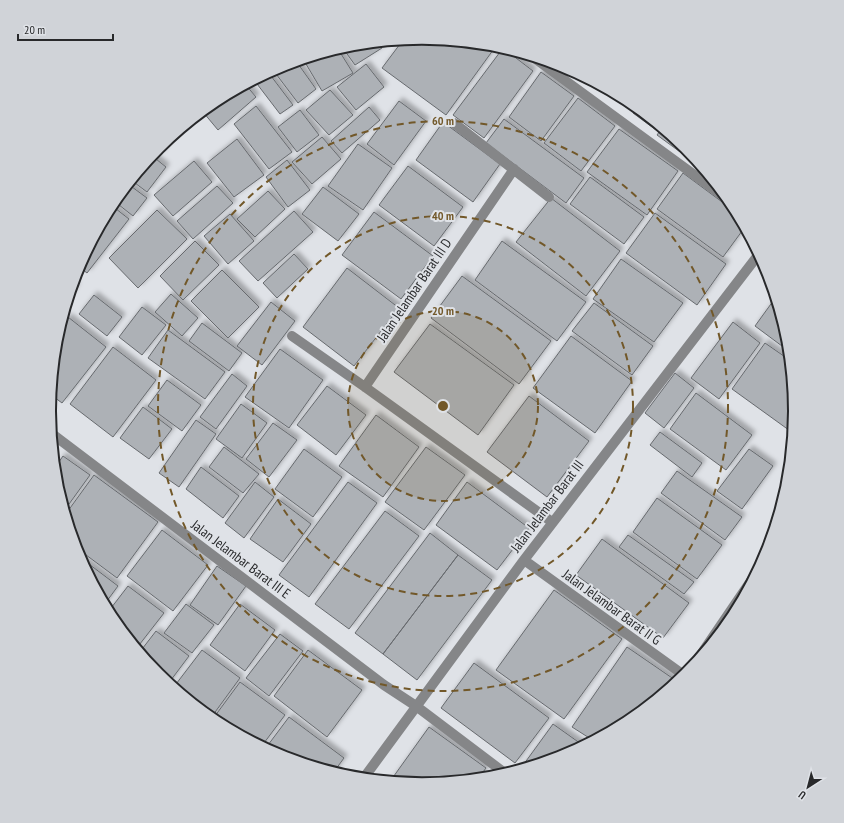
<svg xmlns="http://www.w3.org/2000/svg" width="844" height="823" font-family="'PT Sans Narrow',sans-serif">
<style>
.building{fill:#adb1b6;stroke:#676a6e;filter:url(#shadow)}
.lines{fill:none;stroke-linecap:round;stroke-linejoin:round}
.minor{stroke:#858688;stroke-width:10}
.ring{fill:none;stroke:#725829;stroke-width:2;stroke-dasharray:7 5}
.labels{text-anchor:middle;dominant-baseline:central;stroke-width:4;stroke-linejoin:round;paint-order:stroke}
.street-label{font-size:14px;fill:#28292b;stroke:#dfe2e7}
.rim{fill:none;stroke:#28292b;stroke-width:2}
.centre{fill:#725829;stroke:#dfe2e7;stroke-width:2}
.ring-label{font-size:12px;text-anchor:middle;font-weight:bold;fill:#725829;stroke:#dfe2e7;stroke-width:4;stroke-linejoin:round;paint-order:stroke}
</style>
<defs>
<filter id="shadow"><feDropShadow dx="3.5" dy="-3.5" stdDeviation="2" flood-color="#0004"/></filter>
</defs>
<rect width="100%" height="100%" fill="#dfe2e7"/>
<!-- building -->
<path class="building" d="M422 38 496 46 446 115 382 68 403 40Z
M378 42 382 48 355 65 342 47 349 45Z
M503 48 533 71 484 138 453 115Z
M338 49 353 73 322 91 303 59Z
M296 61 316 89 298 103 273 70Z
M366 64 384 87 356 110 337 87Z
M569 68 587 78 585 80Z
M268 72 293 105 280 114 254 80Z
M541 72 574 96 541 141 509 117Z
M596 83 630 101 632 103 630 107Z
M245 84 256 97 218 130 203 112 219 99Z
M330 90 353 115 329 135 306 110Z
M578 98 615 126 581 171 544 143Z
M399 101 426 121 394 165 367 144Z
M256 106 292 152 269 169 234 124Z
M369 107 380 120 342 153 331 141Z
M637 107 659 125 656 130 633 113Z
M300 110 319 135 297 152 278 127Z
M504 119 584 178 566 203 486 143Z
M443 122 500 164 473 202 416 160Z
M662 128 686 148 690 153 687 157 657 135Z
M619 129 678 171 647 215 587 172Z
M174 134 160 154 155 150 158 147Z
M322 137 341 159 312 184 292 162Z
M237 139 264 175 234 197 207 163Z
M358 144 392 168 363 210 328 186Z
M151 155 166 167 147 192 131 180Z
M287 160 310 190 288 207 266 177Z
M194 161 212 182 173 216 154 195Z
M408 166 463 207 434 246 379 205Z
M683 173 737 213 745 227 723 257 657 209Z
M590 177 644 217 624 244 570 204Z
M128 184 147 198 133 216 114 201Z
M217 186 233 203 193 239 177 221Z
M323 187 359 214 338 241 302 214Z
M268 191 285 209 255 237 237 219Z
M551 198 620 251 586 296 516 242Z
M111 205 129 219 87 273 78 266Z
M157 210 187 239 138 288 109 258Z
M294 211 313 232 258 281 239 261Z
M374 212 433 256 401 299 342 255Z
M655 213 726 264 697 305 626 253Z
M230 214 254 241 228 264 204 236Z
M195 241 219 265 183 300 160 276Z
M502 241 586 302 557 341 475 280Z
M294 254 308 269 277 298 263 283Z
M621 259 683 303 654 342 593 299Z
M347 268 399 308 354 366 303 327Z
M222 270 259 307 228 338 191 301Z
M462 276 551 341 519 384 431 318Z
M72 284 76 286 68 298Z
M171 294 198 318 182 336 155 312Z
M94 295 122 317 107 336 79 314Z
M776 297 788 339 790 352 755 326Z
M271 302 295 321 262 365 237 346Z
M594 303 653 346 632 375 572 331Z
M142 307 166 325 142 355 119 337Z
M68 317 106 347 62 403 50 394 56 338 58 331Z
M733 322 760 343 719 399 691 378Z
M202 323 242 353 229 371 189 341Z
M430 324 514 385 478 435 394 372Z
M168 330 225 372 205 399 148 358Z
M571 336 632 381 595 433 533 388Z
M765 343 791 361 795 412 793 433 732 389Z
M113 347 156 380 113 437 70 404Z
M280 349 323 380 289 428 245 397Z
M675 373 694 388 664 428 645 413Z
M232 374 247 386 216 429 200 417Z
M167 380 201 405 182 431 148 406Z
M327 386 366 415 336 455 297 425Z
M696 393 752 435 726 470 670 429Z
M529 396 589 441 547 497 487 452Z
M241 404 267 423 242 458 216 439Z
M143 407 172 429 149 459 120 438Z
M376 415 419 447 383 497 339 466Z
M196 420 216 434 179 487 159 473Z
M273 423 297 440 269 477 246 459Z
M660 432 702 463 692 477 650 445Z
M224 447 259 474 243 493 209 467Z
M426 447 465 475 424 530 385 502Z
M304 449 342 477 313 517 275 489Z
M749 449 773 466 742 509 717 491Z
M63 456 90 475 64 511 56 484 54 469Z
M201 467 239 496 223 518 186 489Z
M677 471 742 517 725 540 661 493Z
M94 475 158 522 117 578 74 546 65 515Z
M255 482 274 497 244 538 225 523Z
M348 482 377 503 309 597 279 575Z
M467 482 529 528 497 570 436 525Z
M657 498 722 545 697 579 633 532Z
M278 499 311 524 283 562 250 539Z
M385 511 419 536 349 629 315 604Z
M162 530 208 565 173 611 127 576Z
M430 533 458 555 383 654 355 633Z
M628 535 694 582 684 594 619 547Z
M602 539 689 603 663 638 576 575Z
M77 555 118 586 104 605Z
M458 555 492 580 417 680 383 654Z
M217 566 246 586 218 625 190 605Z
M128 586 164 613 136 649 111 619 108 612Z
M554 590 622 639 564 719 496 670Z
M186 604 214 625 192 653 164 633Z
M240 604 275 630 245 671 210 645Z
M156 631 189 656 168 684 158 675 139 653Z
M280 634 303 651 269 696 246 678Z
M627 647 678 682 629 722 594 741 572 727Z
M202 650 240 678 210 719 173 688Z
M308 650 362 690 327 737 274 696Z
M474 663 549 718 515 763 441 708Z
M240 682 285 715 261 747 212 720Z
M289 717 344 758 333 773 279 756 265 749Z
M553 724 584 746 565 757 523 769 521 768Z
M429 727 486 768 478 779 422 785 394 782 391 780Z"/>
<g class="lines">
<!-- minor -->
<path class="minor" d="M533 57 730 201
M454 123 549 197
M292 336 365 387 552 522
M365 387 514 169
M51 433 384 685 416 706 506 774
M524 560 685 676
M689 672 759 569
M363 779 524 560 759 254"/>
</g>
<!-- distance rings -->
<circle cx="443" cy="406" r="95" fill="#725829" fill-opacity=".12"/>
<g class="ring">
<circle cx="443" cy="406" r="95"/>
<circle cx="443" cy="406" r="190"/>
<circle cx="443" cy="406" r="285"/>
</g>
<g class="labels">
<!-- street labels -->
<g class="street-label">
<text transform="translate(414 290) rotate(-56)">Jalan Jelambar Barat III D</text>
<text transform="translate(547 506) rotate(-53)">Jalan Jelambar Barat III</text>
<text transform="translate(241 559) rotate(37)">Jalan Jelambar Barat III E</text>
<text transform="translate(612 607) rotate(36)">Jalan Jelambar Barat II G</text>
</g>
</g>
<!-- crop -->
<path d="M0 0H844V823H0ZM56 411a366 366 0 1 1 732 0a366 366 0 1 1-732 0Z" fill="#d0d3d8" fill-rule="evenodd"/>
<path class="rim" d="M56 411a366 366 0 1 1 732 0a366 366 0 1 1-732 0Z"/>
<circle cx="443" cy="406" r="6" class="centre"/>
<g class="ring-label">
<text x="443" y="125">60 m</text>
<text x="443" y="220">40 m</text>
<text x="443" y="315">20 m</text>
</g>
<!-- north arrow -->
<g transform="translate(808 787) rotate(216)" stroke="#dfe2e7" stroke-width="3" paint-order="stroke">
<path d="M0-3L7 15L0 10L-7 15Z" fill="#28292b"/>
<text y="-6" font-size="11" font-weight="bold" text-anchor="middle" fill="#28292b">U</text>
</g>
<!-- scale -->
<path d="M18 34v6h95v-6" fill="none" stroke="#28292b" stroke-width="2"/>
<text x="24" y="34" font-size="12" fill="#28292b" stroke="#dfe2e7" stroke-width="3" paint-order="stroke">20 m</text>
</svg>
